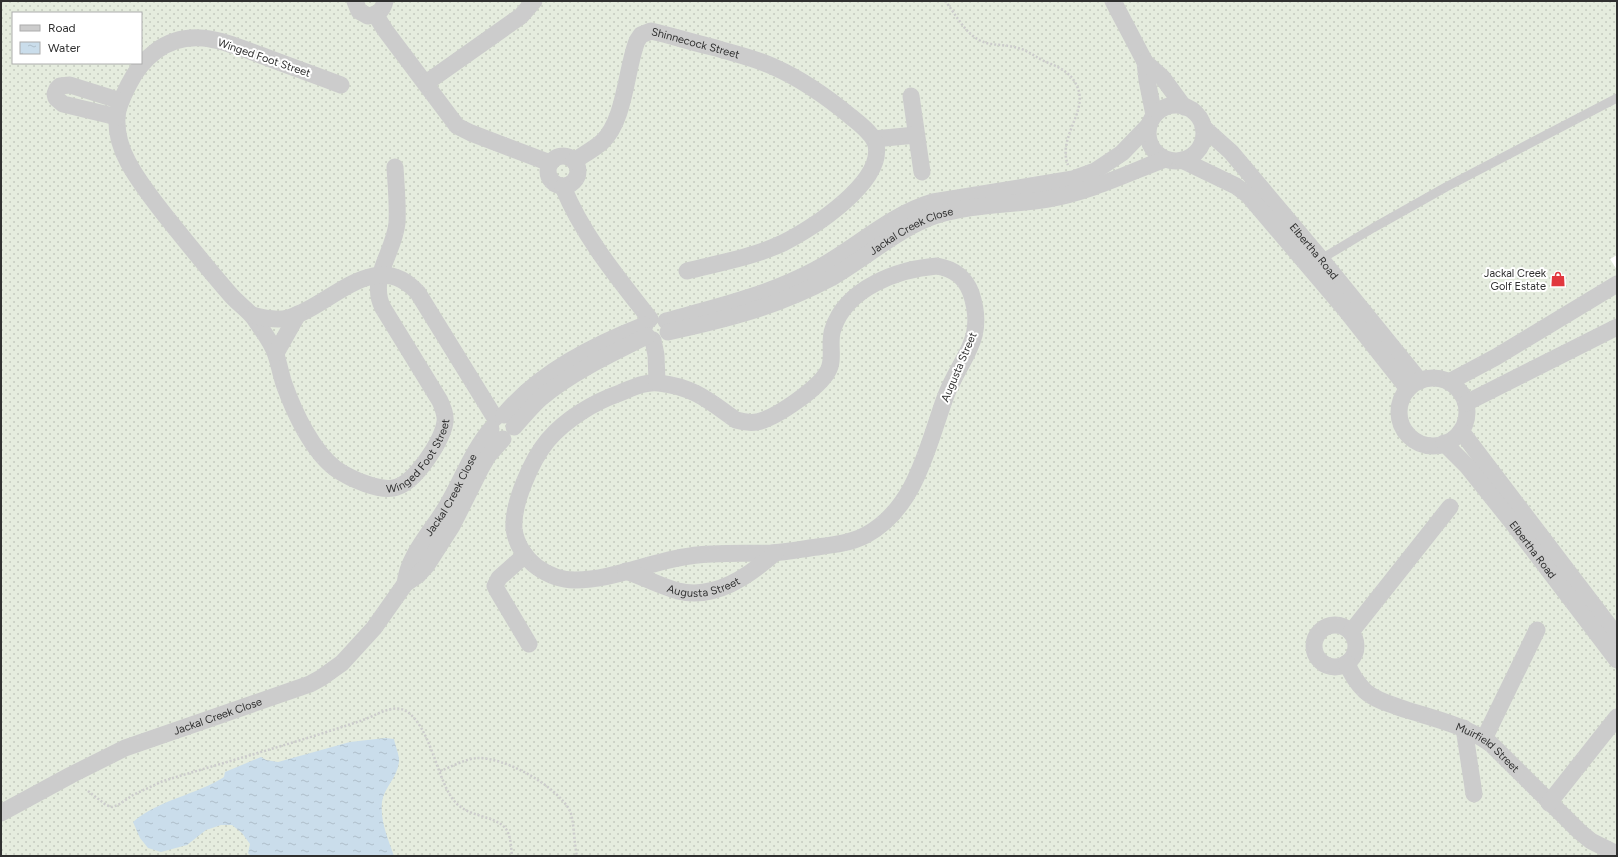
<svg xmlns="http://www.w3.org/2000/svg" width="1618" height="857" font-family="Figtree,sans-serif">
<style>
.grass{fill:url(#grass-dots);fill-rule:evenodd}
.water{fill:url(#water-ripples)}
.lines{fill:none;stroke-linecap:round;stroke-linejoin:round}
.path{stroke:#ccc;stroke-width:2.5;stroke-dasharray:2 2;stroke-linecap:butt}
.service{stroke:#ccc;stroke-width:9}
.minor{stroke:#ccc;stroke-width:17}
.labels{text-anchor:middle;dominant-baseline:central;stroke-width:4;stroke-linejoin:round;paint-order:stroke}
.street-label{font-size:11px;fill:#2f2f2f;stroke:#fff}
.poi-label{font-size:11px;fill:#2f2f2f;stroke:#fff;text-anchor:end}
</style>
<defs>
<pattern id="grass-dots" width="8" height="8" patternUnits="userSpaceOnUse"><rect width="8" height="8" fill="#e5ecde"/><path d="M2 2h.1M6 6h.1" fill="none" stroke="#c5cbbf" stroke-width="1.8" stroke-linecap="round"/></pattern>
<pattern id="water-ripples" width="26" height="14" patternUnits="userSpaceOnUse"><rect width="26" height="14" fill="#caddeb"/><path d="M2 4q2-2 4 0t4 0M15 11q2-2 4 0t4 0" fill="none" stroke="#aebeca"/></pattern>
</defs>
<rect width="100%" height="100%" fill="#fff"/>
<!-- grass -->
<path class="grass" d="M1 1H1617V255L1610 259 1617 270V856H1ZM13 13H141V63H13Z"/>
<!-- water -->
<path class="water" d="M385 738 394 739C395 745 399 754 399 760 399 776 384 787 382 802 380 821 388 839 394 856H251L248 853 250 844 242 833 232 825H221L206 830 187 845 161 852 148 848 140 838 133 822C158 800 196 795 224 777L225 772 261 757 266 760 278 762 350 742Z"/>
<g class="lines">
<!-- path -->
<path class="path" d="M945 1C956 14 963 31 979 40 990 46 1002 44 1014 47 1028 50 1032 55 1044 61 1058 67 1070 71 1077 86 1089 111 1057 137 1068 165
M440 771C451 767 465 759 477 758 505 757 557 786 570 811 574 819 574 845 577 856
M88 791 106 805 112 807 118 805 133 795 163 781C229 761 295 743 360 721 374 717 392 703 406 711 430 726 436 775 452 798 466 819 495 814 506 829 511 836 511 848 512 856"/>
<!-- service -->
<path class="service" d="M1321 259 1373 228 1446 187 1617 98"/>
<!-- minor -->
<g class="minor">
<path d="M355 1 359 11 368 16C378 15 383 10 385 1"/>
<path d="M1113 1 1145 62 1147 80 1154 115"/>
<path d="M375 14 385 30 457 126 471 133 550 163"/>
<path d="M1145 62 1162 77 1184 107"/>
<path d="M426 83 521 16 534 1"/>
<path id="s1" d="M341 85C315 75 289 66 263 56 227 43 191 25 156 51 144 60 136 70 129 84 124 94 118 105 117 116 116 132 121 149 128 162 139 183 154 201 168 219 188 244 208 269 229 293 236 302 247 309 254 318 261 329 272 342 276 355 279 364 281 375 284 384 294 412 312 451 336 469 349 478 381 493 397 487 416 481 442 441 445 422 446 415 443 408 440 401L383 308C368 279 394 253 397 223 398 204 396 185 395 167"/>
<path d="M911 96 922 172"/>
<circle cx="1176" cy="133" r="28"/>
<path d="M117 117 63 104 56 98 55 94 57 89 60 86 70 85 121 101"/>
<path id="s2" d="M1203 127 1231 152 1321 259 1420 381"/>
<path d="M874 139 916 135"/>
<circle cx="563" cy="171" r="15"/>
<path d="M1182 160 1236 186 1248 195 1344 308 1408 389"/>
<path id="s3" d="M574 161C583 155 594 149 602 142 625 121 626 69 637 41L641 35 651 31C673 36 694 43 716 48 735 54 755 58 774 67 801 79 827 97 850 116 858 123 873 133 876 145 884 182 812 229 783 243 753 257 719 263 687 271"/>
<path d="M563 187C583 236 618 278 650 319"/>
<path d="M937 266C954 269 965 277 971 293 987 341 960 357 945 398 927 447 916 508 866 535 851 543 833 545 817 547 802 549 786 552 771 553 744 554 716 552 690 556 651 561 614 580 575 580 562 580 548 575 537 567 525 558 516 544 514 529 512 504 532 459 548 440 566 419 594 402 620 393 632 388 646 381 659 383 694 387 709 401 736 420 743 422 750 423 757 422 776 418 819 388 828 371 835 359 828 342 833 329 846 288 898 269 937 266Z"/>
<path d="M252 315C263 318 276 321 288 318 330 307 375 245 418 293L495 418"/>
<path d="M666 321C717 307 768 295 815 270 855 249 889 215 933 202L1073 179 1095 171 1122 153 1149 125"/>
<path id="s4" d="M668 332C728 319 776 307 831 278 866 258 898 228 937 215 973 204 1012 205 1048 199 1089 192 1126 174 1165 159"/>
<path d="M653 340 656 355 657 382"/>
<path d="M276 353 298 314"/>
<circle cx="1433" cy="412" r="34"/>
<path d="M1449 382 1496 357 1617 284"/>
<path d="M1466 403 1617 327"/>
<path d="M504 415C540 372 594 345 645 325"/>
<path d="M514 427C523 417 531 407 541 398 572 372 611 354 647 336"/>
<path d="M1461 431 1617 636"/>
<path id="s5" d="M1444 443 1467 466 1515 526 1617 660"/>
<path d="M525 555 499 578 495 586 498 592 529 644"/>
<path id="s6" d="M626 571C643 577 660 586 678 591 715 600 749 576 775 553"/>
<path id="s7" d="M405 584C408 554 434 529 448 504 463 478 472 452 491 429"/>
<circle cx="1335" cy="646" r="21"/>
<path d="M1351 632 1450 507"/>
<path id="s8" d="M1347 663C1351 674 1357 683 1365 691 1376 701 1393 705 1407 710 1436 719 1466 726 1491 744L1580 832 1591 841 1617 854"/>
<path d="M1464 728 1474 794"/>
<path d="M1484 739 1537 630"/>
<path d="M1549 803 1617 717"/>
<path id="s9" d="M1 813 71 775 125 748 310 684 321 678 342 663 374 628 405 584 418 575 427 565 452 526 481 468 488 456 503 439"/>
</g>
</g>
<!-- icons -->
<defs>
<g id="shop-bare" transform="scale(1.2)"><path d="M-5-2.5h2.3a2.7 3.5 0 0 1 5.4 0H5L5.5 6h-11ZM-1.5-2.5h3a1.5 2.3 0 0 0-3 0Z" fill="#e1373e" stroke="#fff" stroke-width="2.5" paint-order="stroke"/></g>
</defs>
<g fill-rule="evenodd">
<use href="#shop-bare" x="1558" y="279"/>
</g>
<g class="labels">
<!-- street labels -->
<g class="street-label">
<text stroke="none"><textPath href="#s3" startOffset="206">Shinnecock Street</textPath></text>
<text transform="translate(264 58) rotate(19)">Winged Foot Street</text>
<text stroke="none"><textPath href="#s4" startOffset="266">Jackal Creek Close</textPath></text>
<text stroke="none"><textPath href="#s2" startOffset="167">Elbertha Road</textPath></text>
<text transform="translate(959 367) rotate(-67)">Augusta Street</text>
<text stroke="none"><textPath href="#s1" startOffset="799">Winged Foot Street</textPath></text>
<text stroke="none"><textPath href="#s7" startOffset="101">Jackal Creek Close</textPath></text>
<text stroke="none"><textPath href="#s5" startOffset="139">Elbertha Road</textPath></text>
<text stroke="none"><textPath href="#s6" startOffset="82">Augusta Street</textPath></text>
<text stroke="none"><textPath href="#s9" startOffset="238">Jackal Creek Close</textPath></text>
<text stroke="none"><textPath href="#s8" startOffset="170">Muirfield Street</textPath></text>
</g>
<!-- poi labels -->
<g class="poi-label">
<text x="1546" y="273">Jackal Creek<tspan x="1546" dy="13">Golf Estate</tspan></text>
</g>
</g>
<!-- border -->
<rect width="1618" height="857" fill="none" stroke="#2f2f2f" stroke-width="4"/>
<!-- legend -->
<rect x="12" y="12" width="130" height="52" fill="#ffffff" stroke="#acacac"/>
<rect x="20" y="25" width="20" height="6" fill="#cccccc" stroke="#acacac"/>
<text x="48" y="32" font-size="12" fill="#2f2f2f">Road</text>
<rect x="20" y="42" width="20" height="12" fill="url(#water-ripples)" stroke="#acacac"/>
<text x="48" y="52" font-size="12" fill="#2f2f2f">Water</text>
</svg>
